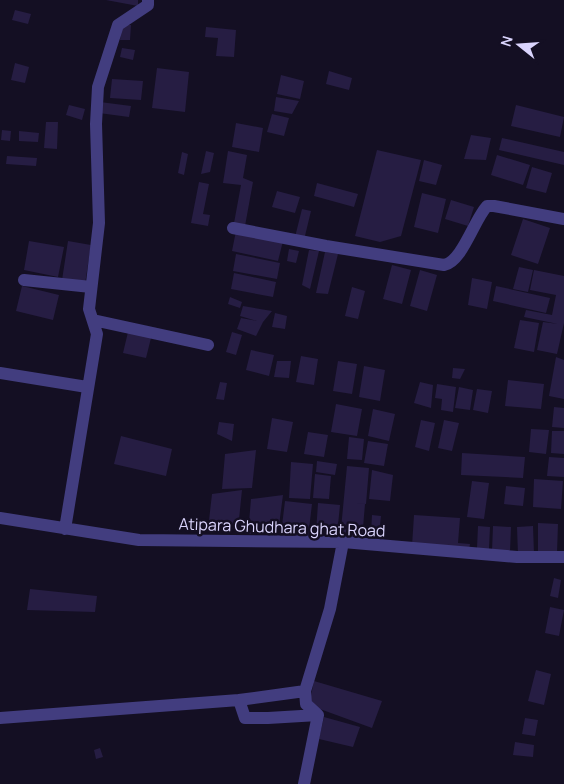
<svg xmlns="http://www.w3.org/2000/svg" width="564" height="784" font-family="Manrope,sans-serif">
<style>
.building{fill:#261d43}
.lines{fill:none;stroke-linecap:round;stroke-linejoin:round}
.street{stroke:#423d7f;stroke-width:12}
.labels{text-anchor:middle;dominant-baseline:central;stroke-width:5;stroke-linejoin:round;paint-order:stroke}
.street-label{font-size:16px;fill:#dad4fd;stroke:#140f23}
</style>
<rect width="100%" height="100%" fill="#140f23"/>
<!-- building -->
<path class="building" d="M106 0H138V6Z
M15 10 31 14 28 24 12 20Z
M121 25H131L130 40H120Z
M206 27 236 30 234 57 216 56 218 38 205 37Z
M122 48 135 50 133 60 120 57Z
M15 63 29 67 25 83 11 80Z
M157 68 189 72 185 112 152 108Z
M329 71 352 78 349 90 326 84Z
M281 75 304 81 300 99 277 94Z
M112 79 143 81 141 100 110 98Z
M276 97 299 101 292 114 274 111Z
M100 102 131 106 129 117 99 113Z
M69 105 85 109 82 120 66 115Z
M516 105 564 117 560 137 511 126Z
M272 114 289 118 284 136 267 132Z
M46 122H58L57 149 44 148Z
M236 123 263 128 259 152 232 147Z
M2 130 11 131 10 141 1 140Z
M19 131 39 133 38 142 19 141Z
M471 135 491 138 486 160 464 159Z
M502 138 564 152V165L499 150Z
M377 150 421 160 401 236 380 242 355 236Z
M206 151 214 153 210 172 201 174Z
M228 151 247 155 243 178 253 182 245 226 234 223 241 185 223 183Z
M182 152 188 154 184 175 178 173Z
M497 155 530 165 523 185 491 175Z
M7 156 37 158 36 166 6 164Z
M424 160 442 165 436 185 419 181Z
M532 167 552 173 546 193 526 188Z
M199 182 209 184 203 214 210 215 208 226 191 223Z
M317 183 358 194 354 207 314 196Z
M277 191 300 197 295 213 272 207Z
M422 193 446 199 438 233 414 227Z
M451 200 474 207 468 226 445 219Z
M302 209 311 211 304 240 295 237Z
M523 219 550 228 538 264 511 255Z
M236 231 283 241 278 261 232 251Z
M29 241 64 247 58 277 24 270Z
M68 241 91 245 85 284 62 280Z
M289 249 299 251 296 263 287 261Z
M309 250 319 251 310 289 302 285Z
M325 252 338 254 328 294 316 293Z
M236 254 280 263 277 279 233 271Z
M392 265 411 270 402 304 383 299Z
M519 267 533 270 528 292 513 289Z
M420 270 437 275 427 311 410 306Z
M534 270 564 276V323L557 354 537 350 543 322 558 324 524 317 526 310 552 315 556 295 530 290Z
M234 273 276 282 273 297 231 289Z
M472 278 492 282 487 309 468 305Z
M22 286 59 295 53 320 16 311Z
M496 286 550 298 546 313 493 301Z
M352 287 365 291 358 319 345 316Z
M230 297 242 302 240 308 228 304Z
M243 306 272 311 263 322 256 336 237 329 241 318 257 321 240 316Z
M275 313 287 316 285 329 272 327Z
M520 320 539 323 534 352 514 348Z
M128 332 151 338 146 358 123 353Z
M232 332 242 335 236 355 226 352Z
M251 350 274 355 269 376 246 370Z
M301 356 318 359 314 385 296 382Z
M556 357 564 360V399L549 396Z
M277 361H291L289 378 274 377Z
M338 361 357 364 352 394 333 391Z
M364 366 385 370 380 401 359 397Z
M453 368 465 369 460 379 452 378Z
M508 380 544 384 541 409 505 406Z
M220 382 227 383 224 400 216 399Z
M420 382 433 385 431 408 414 403Z
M437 384 456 387 453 412 441 410 442 399 435 398Z
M459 387 473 390 470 410 455 408Z
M477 389 492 391 488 413 473 410Z
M336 404 362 409 357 436 331 432Z
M554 407 564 408V428L552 427Z
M373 409 395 414 389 441 368 436Z
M272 418 293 422 287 452 267 449Z
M421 420 435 423 429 451 415 447Z
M444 420 459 423 452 451 438 448Z
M219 422 234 424 232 441 217 434Z
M531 429 549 430 546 454 529 452Z
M552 431H564V454L551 453Z
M308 432 328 435 324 457 304 454Z
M121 436 172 449 166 476 114 464Z
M349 437 364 439 362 460 347 459Z
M368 441 388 444 384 466 364 463Z
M256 450 252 488 222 489 225 454Z
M462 453 525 457 523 478 461 475Z
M549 457 564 458V477L547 476Z
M317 461 337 464 335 475 316 472Z
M291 462 313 464 310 499 289 498Z
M347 466 369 468 366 504 350 503 365 504 362 540 340 539Z
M372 470 393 475 390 501 369 499Z
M315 474 331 476 329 499 313 498Z
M534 479 563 481 561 509 533 507Z
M472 481 489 483 484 519 467 517Z
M506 486 525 488 523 506 504 504Z
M242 490 238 529H208L212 494Z
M283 495 278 533 248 534 251 499Z
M285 501 312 504 308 538 281 534Z
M318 503 340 505 337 535 316 533Z
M372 515 381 516 379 534 371 533Z
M414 515 460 518 458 543 470 544 469 550 412 546Z
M538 523 558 524 557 553H538Z
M478 526 490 527 489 549 477 548Z
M493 526 511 527 510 552 492 551Z
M533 526 534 554 518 555 517 527Z
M554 578 561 580 558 598 550 596Z
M30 589 97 596 95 612 27 610Z
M550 607 564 610 559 636 545 633Z
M536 670 551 674 544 705 528 701Z
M314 681 382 701 372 728 309 705Z
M324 717 360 727 353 747 319 739Z
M525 718 538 720 535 736 522 734Z
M515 742 534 745 533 757 513 755Z
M100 748 103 757 96 759 94 750Z"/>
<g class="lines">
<!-- street -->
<path class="street" d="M233 228 326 246 444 265C462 262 474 220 487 206H494L564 219
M24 280 91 287
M93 320 208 345
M0 373 87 387
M0 518 139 540 343 542 517 557H564
M65 529 97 334 89 309 99 223 96 124 98 87 118 25 148 5V0
M305 691 306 704 318 715
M239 700 305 691 330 609 343 542
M0 718 239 700 245 718H268L318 715
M304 784 318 715"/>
</g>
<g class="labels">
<!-- street labels -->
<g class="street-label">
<text transform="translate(282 527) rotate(2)">Atipara Ghudhara ghat Road</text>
</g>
</g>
<!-- north arrow -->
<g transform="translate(519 45) rotate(287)" stroke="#140f23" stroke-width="4" paint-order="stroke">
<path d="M0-4L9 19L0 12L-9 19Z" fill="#dad4fd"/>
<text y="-8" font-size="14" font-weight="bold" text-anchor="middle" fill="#dad4fd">N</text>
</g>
</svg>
